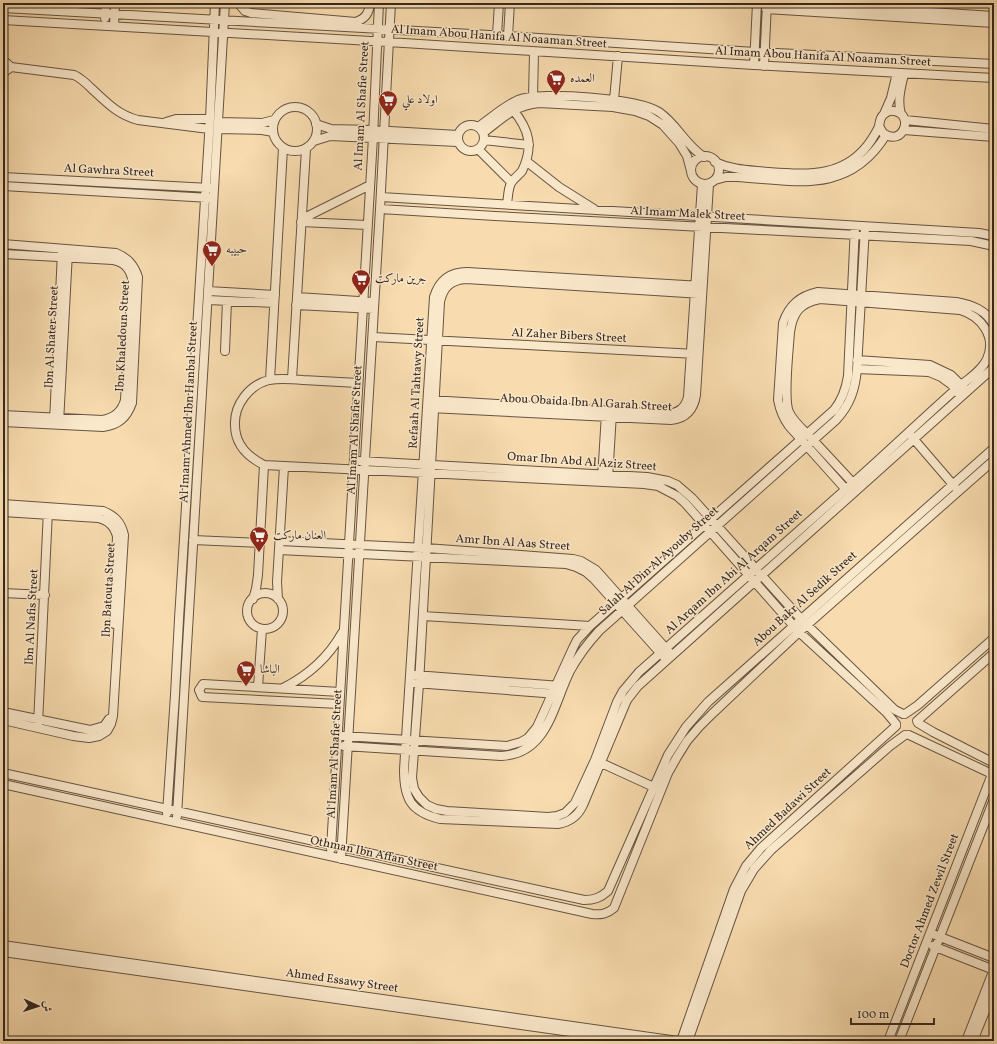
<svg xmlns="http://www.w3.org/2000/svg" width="997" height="1044" font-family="Vollkorn,Amiri,serif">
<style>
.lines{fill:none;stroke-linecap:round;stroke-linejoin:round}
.minor-casing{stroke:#665443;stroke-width:10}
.minor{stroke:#fae8cb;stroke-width:8}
.labels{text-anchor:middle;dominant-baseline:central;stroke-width:3;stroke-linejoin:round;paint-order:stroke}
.street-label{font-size:12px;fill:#35271f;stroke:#fae8cb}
.poi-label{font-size:12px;fill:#35271f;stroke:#fae8cb;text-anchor:start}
</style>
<rect width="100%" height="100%" fill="#f8dcaf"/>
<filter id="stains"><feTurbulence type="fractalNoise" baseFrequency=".005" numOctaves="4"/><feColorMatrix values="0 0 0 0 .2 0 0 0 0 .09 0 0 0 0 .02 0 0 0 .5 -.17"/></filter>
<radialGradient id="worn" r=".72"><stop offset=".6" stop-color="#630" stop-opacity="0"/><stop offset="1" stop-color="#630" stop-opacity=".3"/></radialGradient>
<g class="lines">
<!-- minor casing -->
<g class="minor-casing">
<path id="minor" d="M238 3 245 11 251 13 356 22C366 18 369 13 370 3
M787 3 994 16
M3 8 508 36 755 52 994 64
M766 9 994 23
M105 18 106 3
M3 20 388 42 754 65 994 78
M114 26 115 3
M497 35 499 3
M508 36 510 3
M3 60 11 67 74 75C81 78 86 83 92 89 106 102 118 115 138 120L209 129
M754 65 757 3
M764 66 767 3
M3 73 11 67
M533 97 534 52
M614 100 618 56
M273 129a22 22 0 1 1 44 0a22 22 0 1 1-44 0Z
M884 114 891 98 897 73
M901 114C897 100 901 87 904 74
M905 120 994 129
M166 122 176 119H210
M218 122 262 123 274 120
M316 124 331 129 373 130 458 135
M458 138a13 13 0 1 1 26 0a13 13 0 1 1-26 0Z
M478 127C491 118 504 106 518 100 542 91 637 98 659 112 677 124 685 145 704 157
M218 129 262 130 273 132
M904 130 994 137
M483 133C503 118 513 106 539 103L613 107 635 111 649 116 663 125 679 143 687 156 691 171
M484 140 529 145
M314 141 330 136 458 142
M478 149 511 182
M691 170a14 14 0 1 1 28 0a14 14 0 1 1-28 0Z
M526 161 559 187 594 209
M715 162C732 170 750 170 768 172 809 175 847 178 872 139 874 135 878 130 879 126 880 121 880 118 883 115 886 112 890 110 894 111 915 114 903 148 883 133L879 126
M3 177 210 188
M715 180 726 177H737C796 181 849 195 886 135
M3 186 210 198
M381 197 979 233 994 236
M507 204C508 198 508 189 511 183 514 178 519 175 522 171 534 147 529 129 513 110
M380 209 495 216 971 241 994 246
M302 219 370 185
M301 222 367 225
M3 244 116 253C128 258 134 265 138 277L132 403C127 417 119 425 103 427L3 422
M3 254 113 260C124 262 129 268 132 278L125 400C122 411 115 418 102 420L3 415
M702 286 467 272C450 272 439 281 434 297L404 770C404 799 411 812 440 819L558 824C570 822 578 816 583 805L627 700 638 686 991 370 994 365
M208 291 275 295
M702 294 466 279C451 280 443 287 440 302L419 684 412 778 414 789 419 797 427 805 436 809 447 811 548 817 557 816 565 813 575 803 595 760 617 702 623 691 639 672 846 489 853 483C887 453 920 421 955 390 965 381 981 372 987 359 997 337 981 316 960 310L820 299C800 303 793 312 790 332 789 348 783 399 789 412 794 423 805 431 813 440L853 483 858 489
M297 297 374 302
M208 300 274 303
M296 305 374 309
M373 337 696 354
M225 351 227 301
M857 360 930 365 951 375 964 388
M857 369 929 372 941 377 952 385 958 393
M292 379 306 149
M270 380 283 148
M358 383C340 382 321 381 303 380 292 379 279 378 269 380 249 385 234 405 235 425 235 444 248 457 264 465L644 484 658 486 677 496 685 503 799 632 886 712 896 724
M430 400 667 414C679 413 685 408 688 397L702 184
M430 408 671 420C686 419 694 409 696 395L709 184
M54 422 62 252
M59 423 68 252
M912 437 955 487
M360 461 647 477 668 481 677 485 692 498 801 619 895 710 903 714
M602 479 606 413
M608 479 612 413
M849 493 789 426C783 418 780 410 778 400L783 323C789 305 800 296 818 292L956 302C972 305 987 310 994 326
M3 504 103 511C115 516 121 522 124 535L113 716 111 724 107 731 99 736 89 738 73 736 3 720
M3 512 98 518C109 521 114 526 117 536L114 624
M193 540 260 543
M280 541 426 548 573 559 581 561 596 570 670 653
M279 550 566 564 576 567 586 572 594 579 663 656
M3 593 45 595
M247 611a18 18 0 1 1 36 0a18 18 0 1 1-36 0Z
M253 599 256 589 258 575 264 465
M278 599 277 582 284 467
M423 616 590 626
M415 675 561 686
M415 683 557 694
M258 687 262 629
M283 688C309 675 328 658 342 633
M339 704 202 697 199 690 203 684 340 692
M3 712 90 730 104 726 109 719
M905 714 918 705 994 638
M917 721 994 653
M918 723 933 732 994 763
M38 724 48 510
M909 735 994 775
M343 736 507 746 521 742 528 738 537 727 573 648 577 640 590 626 834 410C842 400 846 389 848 376L855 226
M344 746 501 756C548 754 553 705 570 671 578 656 588 643 599 631L836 420C850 405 855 390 857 369L865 227
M597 761 658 789
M3 773 584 900C594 900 600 898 608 891L668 755 686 727 708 702 994 448
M3 784 592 914C601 915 607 914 614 908L668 773 677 757 687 741 699 727 712 714 799 632 994 460
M167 813 175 695 179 619 210 119 215 3
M177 816 225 3
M331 849 373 137 379 3
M341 859 380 209 391 3
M935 935 994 958
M3 945 678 1041
M933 946 994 970
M3 952 634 1041
M681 1041 734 889 746 866 761 848 896 726
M688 1041 741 891 754 869 771 850 890 746 905 735
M888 1041 994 769
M899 1041 994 799
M966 1041 994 969
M973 1041 994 989"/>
</g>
<!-- minor -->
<use href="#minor" class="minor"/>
</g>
<!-- icons -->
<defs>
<g id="supermarket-pin" transform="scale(1)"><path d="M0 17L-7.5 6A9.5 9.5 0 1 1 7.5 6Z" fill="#8f2418" stroke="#fae8cb"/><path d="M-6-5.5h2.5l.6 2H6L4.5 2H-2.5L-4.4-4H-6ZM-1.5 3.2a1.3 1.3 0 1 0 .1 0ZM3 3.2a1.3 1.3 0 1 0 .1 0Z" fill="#fff"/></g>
</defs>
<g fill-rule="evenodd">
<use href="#supermarket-pin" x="556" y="79"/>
<use href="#supermarket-pin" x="388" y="100"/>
<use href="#supermarket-pin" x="212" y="250"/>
<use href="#supermarket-pin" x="361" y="279"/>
<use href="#supermarket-pin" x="259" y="536"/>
<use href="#supermarket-pin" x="246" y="670"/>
</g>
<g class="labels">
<!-- street labels -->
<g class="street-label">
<text transform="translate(499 37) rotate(4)">Al Imam Abou Hanifa Al Noaaman Street</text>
<text transform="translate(823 57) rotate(3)">Al Imam Abou Hanifa Al Noaaman Street</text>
<text transform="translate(362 106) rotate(-87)">Al Imam Al Shafie Street</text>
<text transform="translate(109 171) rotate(3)">Al Gawhra Street</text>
<text transform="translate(688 214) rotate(3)">Al Imam Malek Street</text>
<text transform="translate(123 336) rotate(-87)">Ibn Khaledoun Street</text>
<text transform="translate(569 336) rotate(3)">Al Zaher Bibers Street</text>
<text transform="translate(52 337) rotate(-87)">Ibn Al Shater Street</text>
<text transform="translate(417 383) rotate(-87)">Refaah Al Tahtawy Street</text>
<text transform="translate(586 403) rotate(3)">Abou Obaida Ibn Al Garah Street</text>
<text transform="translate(189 412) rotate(-87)">Al Imam Ahmed Ibn Hanbal Street</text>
<text transform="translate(355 430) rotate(-87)">Al Imam Al Shafie Street</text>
<text transform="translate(582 462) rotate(4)">Omar Ibn Abd Al Aziz Street</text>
<text transform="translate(513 543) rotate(4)">Amr Ibn Al Aas Street</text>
<text transform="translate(659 561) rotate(-42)">Salah Al Din Al Ayouby Street</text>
<text transform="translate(734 572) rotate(-42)">Al Arqam Ibn Abi Al Arqam Street</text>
<text transform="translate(109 590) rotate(-87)">Ibn Batouta Street</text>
<text transform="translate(805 599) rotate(-42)">Abou Bakr Al Sedik Street</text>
<text transform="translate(32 617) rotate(-87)">Ibn Al Nafis Street</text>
<text transform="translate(335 754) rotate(-87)">Al Imam Al Shafie Street</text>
<text transform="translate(788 809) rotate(-43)">Ahmed Badawi Street</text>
<text transform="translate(374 854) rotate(12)">Othman Ibn Affan Street</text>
<text transform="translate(930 901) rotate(-69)">Doctor Ahmed Zewil Street</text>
<text transform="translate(342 981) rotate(8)">Ahmed Essawy Street</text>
</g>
<!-- poi labels -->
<g class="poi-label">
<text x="570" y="79">العمده</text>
<text x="402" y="100">اولاد علي</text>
<text x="226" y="250">حبيبه</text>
<text x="375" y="279">جرين ماركت</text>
<text x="273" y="536">العنان ماركت</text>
<text x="260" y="670">الباشا</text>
</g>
</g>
<!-- margin -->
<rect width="997" height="1044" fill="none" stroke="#f8dcaf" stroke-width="16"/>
<rect x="4" y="4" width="989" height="1036" fill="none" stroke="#35271f" stroke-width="2"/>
<rect x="8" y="8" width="981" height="1028" fill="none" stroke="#35271f"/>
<!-- north arrow -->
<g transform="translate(38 1006) rotate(93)" stroke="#fae8cb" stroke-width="3" paint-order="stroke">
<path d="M0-3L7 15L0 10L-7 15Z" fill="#35271f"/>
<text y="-6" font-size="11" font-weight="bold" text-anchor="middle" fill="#35271f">ش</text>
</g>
<!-- scale -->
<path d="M851 1018v6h83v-6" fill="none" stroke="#35271f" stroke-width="2"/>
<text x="857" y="1018" font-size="12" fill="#35271f" stroke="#fae8cb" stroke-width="3" paint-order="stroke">100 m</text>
<rect width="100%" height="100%" filter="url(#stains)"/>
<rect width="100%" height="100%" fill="url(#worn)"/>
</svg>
